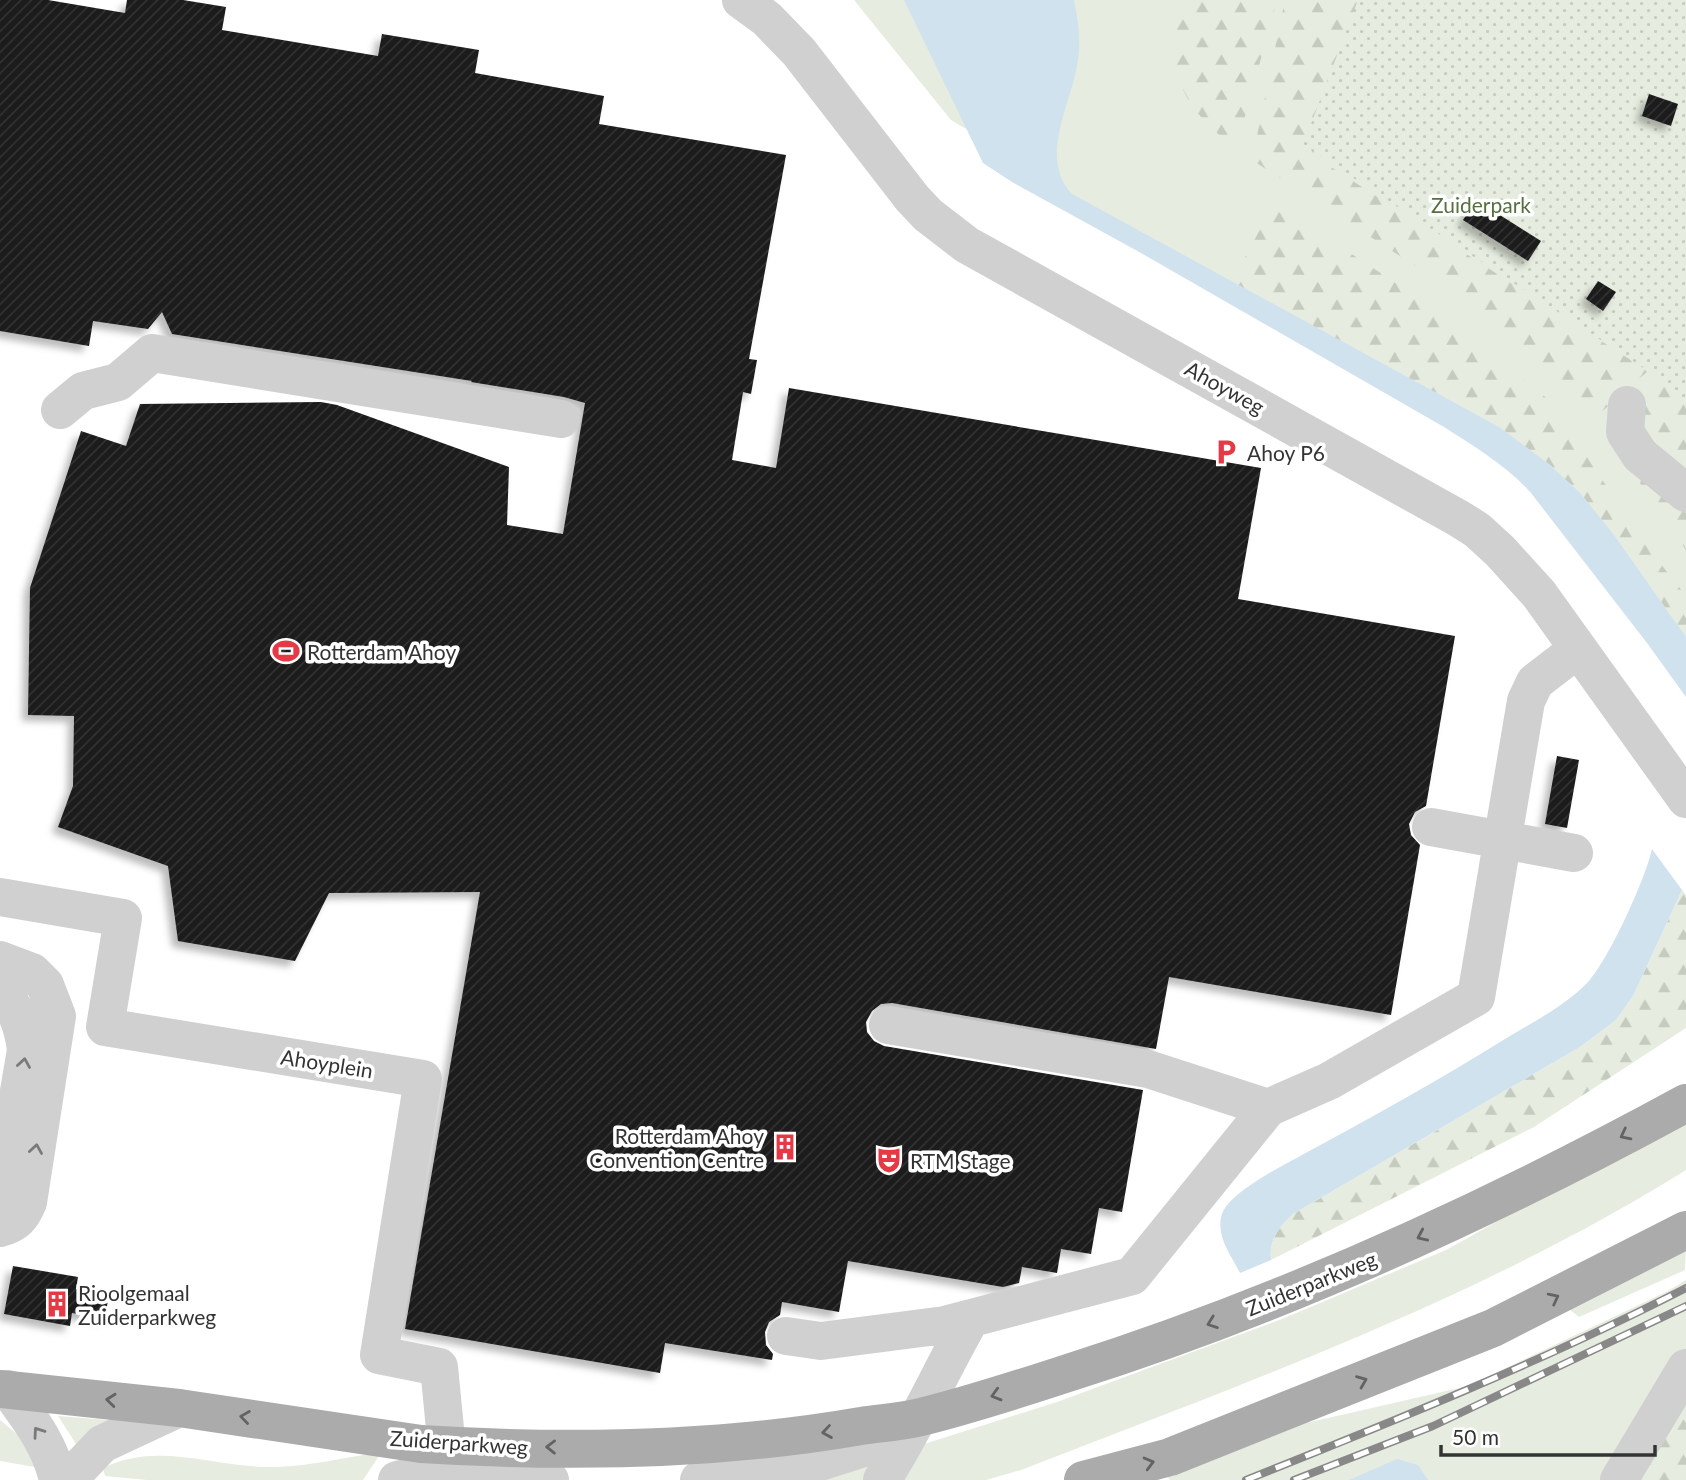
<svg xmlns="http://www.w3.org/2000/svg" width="1686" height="1480" font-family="Lato,sans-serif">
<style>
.green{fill:#e6ecdf}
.forest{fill:url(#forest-firs)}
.garden{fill:url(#garden-dots)}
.water{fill:#cfe2ee}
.building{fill:url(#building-hatch);filter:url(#shadow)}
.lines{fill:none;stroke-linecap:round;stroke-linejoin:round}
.minor{stroke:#d0d0d0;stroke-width:38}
.major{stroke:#ababab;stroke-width:38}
.rail-casing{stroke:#888;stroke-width:8}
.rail{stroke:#fff;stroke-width:5;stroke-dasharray:16;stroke-linecap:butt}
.oneway{stroke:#7a7a7a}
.oneway2{stroke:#636363}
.labels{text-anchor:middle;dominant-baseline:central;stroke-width:7;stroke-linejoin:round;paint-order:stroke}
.park-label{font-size:21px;fill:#56703f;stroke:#fff}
.street-label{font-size:21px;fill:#333;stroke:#fff}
.poi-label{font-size:21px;fill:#333;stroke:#fff;text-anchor:start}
</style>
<defs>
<pattern id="forest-firs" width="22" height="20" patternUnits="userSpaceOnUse" patternTransform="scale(1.75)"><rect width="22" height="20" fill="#e6ecdf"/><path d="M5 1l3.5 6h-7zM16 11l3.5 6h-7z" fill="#c6cbc0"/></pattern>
<pattern id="garden-dots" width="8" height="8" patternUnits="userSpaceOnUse" patternTransform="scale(1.75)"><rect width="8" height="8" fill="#e6ecdf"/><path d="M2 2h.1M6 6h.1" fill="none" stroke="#c6cbc0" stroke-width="1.8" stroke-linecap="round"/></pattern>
<pattern id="building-hatch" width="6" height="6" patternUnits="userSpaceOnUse" patternTransform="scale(1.75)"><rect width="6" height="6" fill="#1a1a1a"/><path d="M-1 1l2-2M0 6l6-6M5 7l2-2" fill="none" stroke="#333"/></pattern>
<filter id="shadow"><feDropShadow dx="-6" dy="6" stdDeviation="3.5" flood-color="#0004"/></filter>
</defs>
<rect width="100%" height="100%" fill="#fff"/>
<!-- green -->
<path class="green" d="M854 0H1686V680L1539 489 1248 294 1071 194 1066 188 951 120Z
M1686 1121V1170C1479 1299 1248 1382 1021 1470L986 1480H897L921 1445 1057 1402 1282 1319 1446 1250 1584 1173Z
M1686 1246 1685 1270 1579 1317 1569 1309Z
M1686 1280V1480H1170L1153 1458 1468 1386 1666 1292Z
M58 1416 120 1421 78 1447Z
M0 1420 30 1445 41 1468 0 1461Z
M378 1453 379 1456 363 1480H147L105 1476 103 1468C160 1440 217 1469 277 1467 310 1466 345 1457 378 1453Z
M880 1458 867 1480H768Z"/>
<!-- forest -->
<path class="forest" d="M1181 0H1277L1236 149C1176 101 1168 75 1181 0Z
M1285 0H1375L1317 158 1648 371 1598 415 1540 368 1461 299 1423 271 1252 160Z
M1274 203 1449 318 1549 400 1645 544 1686 596V637L1614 535 1580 493 1550 465 1499 427 1232 282Z
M1667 380 1686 394V486L1644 450 1641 408 1648 389Z
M1609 438 1686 504V550Z
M1682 890 1686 895V1028L1534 1127 1271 1260C1269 1239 1278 1228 1293 1214L1580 1047 1616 1020 1633 996Z
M1686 1402V1480H1641Z"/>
<!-- garden -->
<path class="garden" d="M1358 0H1686V404L1654 375 1303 145Z"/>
<!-- water -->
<path class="water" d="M904 0H1074C1078 20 1081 39 1078 59 1073 102 1037 157 1072 194L1499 427 1550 465 1580 493 1614 535 1673 619 1686 637V697L1647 643 1531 493C1506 465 1475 447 1444 427L1141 253 1012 182 983 163Z
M1652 849 1682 890 1633 996 1616 1020 1580 1047 1293 1214C1278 1228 1269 1239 1271 1260L1240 1273C1231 1255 1215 1235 1222 1214 1230 1192 1282 1166 1302 1155 1371 1118 1439 1080 1505 1039 1533 1022 1565 1006 1588 982 1609 959 1645 880 1652 849Z
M1397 1459 1418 1465 1428 1480H1349Z"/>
<!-- building -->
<path class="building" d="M0 0H48L125 13 127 0H183L226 7 222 30 378 56 382 34 479 50 475 73 604 96 599 124 786 155 749 359 757 360 751 394 743 392 732 460 776 468 789 388 1261 468 1238 599 1455 636 1426 806 1415 812 1409 824 1411 835 1420 845 1391 1015 1169 977 1156 1049 892 1003 881 1004 872 1011 866 1022 867 1032 874 1041 884 1046 1143 1090 1122 1212 1099 1208 1091 1254 1061 1249 1057 1273 1022 1267 1019 1283 1003 1287 848 1261 839 1312 782 1302 780 1315 769 1322 765 1332 766 1345 773 1354 772 1360 665 1343 660 1373 405 1329 480 892 329 893 295 961 178 941 168 866 58 827 73 786 74 716 28 715 30 588 81 431 126 446 140 404 321 402 337 405 509 467 507 525 563 534 585 403 564 397 471 382 472 381 172 334 162 312 148 329 93 321 89 346 0 331Z
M1649 94 1678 104 1671 126 1642 116Z
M1476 200 1541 241 1528 261 1463 220Z
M1598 281 1616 292 1603 311 1586 299Z
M1557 756 1579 760 1567 828 1545 824Z
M13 1266 78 1277 76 1289 109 1294 105 1318 72 1313 70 1326 4 1314Z"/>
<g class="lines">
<!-- minor -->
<path class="minor" d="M741 0 767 19 799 52 912 198 928 215 967 245 1458 518 1477 530 1500 551 1539 594 1686 799
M1627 405 1625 432 1640 455 1686 493
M60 410 83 391 118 382 152 353 561 419
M1431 827 1574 853
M0 897 123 918 105 1027 423 1079 379 1355 439 1367 450 1480
M0 960 32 972 45 985 57 1016 28 1202C22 1217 16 1224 0 1228
M0 989C16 1008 23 1025 26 1050L0 1203
M888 1025 1148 1069 1268 1108
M786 1336 821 1341 945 1325 1132 1276 1268 1108 1329 1081 1476 997 1526 701 1535 682 1578 649
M8 1389C29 1418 50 1444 58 1480
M68 1480 102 1444 179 1408
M397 1480 427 1473 509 1479 550 1480
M699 1480 804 1467 861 1449 917 1418
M882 1480C916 1428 940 1372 971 1318
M1619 1480 1686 1368"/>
<!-- major -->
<path class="major" d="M0 1389 179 1408 421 1444C567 1453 717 1451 861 1426 881 1423 901 1422 921 1417 970 1405 1019 1389 1068 1373 1283 1305 1488 1211 1686 1103
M1083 1480 1170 1457 1493 1328 1686 1230"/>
<!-- rail casing -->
<g class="rail-casing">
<path id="rail" d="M1246 1480C1394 1421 1544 1361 1686 1288
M1294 1480 1433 1426 1686 1306"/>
</g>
<!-- rail -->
<use href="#rail" class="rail"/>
</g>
<!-- one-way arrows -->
<defs><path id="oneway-chevron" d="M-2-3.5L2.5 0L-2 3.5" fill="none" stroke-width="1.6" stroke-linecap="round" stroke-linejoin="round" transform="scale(1.75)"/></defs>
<g class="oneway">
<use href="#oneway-chevron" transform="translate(24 1063) rotate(-81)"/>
<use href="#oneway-chevron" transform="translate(36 1149) rotate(-81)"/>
<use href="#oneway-chevron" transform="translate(38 1432) rotate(-125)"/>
</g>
<g class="oneway2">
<use href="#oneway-chevron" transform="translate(1625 1135) rotate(153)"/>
<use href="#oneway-chevron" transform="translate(1422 1236) rotate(156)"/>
<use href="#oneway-chevron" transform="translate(1554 1298) rotate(-27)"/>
<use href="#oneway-chevron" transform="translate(1212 1323) rotate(160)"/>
<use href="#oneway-chevron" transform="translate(1362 1381) rotate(-22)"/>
<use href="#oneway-chevron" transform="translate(996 1395) rotate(164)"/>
<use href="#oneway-chevron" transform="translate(111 1400) rotate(-174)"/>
<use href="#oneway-chevron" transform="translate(245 1417) rotate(-172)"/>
<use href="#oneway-chevron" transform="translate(827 1432) rotate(171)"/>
<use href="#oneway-chevron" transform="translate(551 1447) rotate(-179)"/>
<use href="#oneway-chevron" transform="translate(1149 1463) rotate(-15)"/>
</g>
<!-- icons -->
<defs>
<g id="parking-bare" transform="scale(2.1)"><path d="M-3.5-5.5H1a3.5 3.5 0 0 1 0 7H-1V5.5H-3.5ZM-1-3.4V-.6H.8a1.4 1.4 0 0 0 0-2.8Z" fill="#e63946" stroke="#fff" stroke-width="2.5" paint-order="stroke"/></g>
<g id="stadium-bare" transform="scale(2.1)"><path d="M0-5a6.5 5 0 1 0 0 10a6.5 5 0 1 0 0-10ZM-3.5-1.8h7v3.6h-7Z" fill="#e63946" stroke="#fff" stroke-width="2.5" paint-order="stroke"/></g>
<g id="building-bare" transform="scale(2.1)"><path d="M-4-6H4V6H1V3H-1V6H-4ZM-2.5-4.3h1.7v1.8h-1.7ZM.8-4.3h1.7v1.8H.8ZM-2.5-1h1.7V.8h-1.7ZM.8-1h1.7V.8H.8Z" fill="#e63946" stroke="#fff" stroke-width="2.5" paint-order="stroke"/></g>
<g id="theatre-bare" transform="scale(2.1)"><path d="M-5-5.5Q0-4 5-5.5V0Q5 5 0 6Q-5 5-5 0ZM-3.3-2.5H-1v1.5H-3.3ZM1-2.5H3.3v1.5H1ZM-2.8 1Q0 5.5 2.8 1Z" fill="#e63946" stroke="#fff" stroke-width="2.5" paint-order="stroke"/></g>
</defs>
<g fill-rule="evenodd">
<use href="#parking-bare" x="1226" y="452"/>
<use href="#stadium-bare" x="286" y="651"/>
<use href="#building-bare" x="785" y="1147"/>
<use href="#theatre-bare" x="889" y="1160"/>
<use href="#building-bare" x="57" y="1304"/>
</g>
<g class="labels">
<!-- park labels -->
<g class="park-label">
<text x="1481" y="204">Zuiderpark</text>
</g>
<!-- street labels -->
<g class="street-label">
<text transform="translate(1225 387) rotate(29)">Ahoyweg</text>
<text transform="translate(327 1063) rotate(9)">Ahoyplein</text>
<text transform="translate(1311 1283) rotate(-22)">Zuiderparkweg</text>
<text transform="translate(459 1442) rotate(4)">Zuiderparkweg</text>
</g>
<!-- poi labels -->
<g class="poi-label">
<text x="1247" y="452">Ahoy P6</text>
<text x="307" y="651">Rotterdam Ahoy</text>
<text x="764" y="1135" text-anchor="end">Rotterdam Ahoy<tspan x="764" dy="24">Convention Centre</tspan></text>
<text x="910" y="1160">RTM Stage</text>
<text x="78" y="1292">Rioolgemaal<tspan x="78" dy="24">Zuiderparkweg</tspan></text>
</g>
</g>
<!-- scale -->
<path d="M1441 1445v10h214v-10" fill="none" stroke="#333333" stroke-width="3.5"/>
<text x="1452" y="1445" font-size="21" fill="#333333" stroke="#ffffff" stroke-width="5" paint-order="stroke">50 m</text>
</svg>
